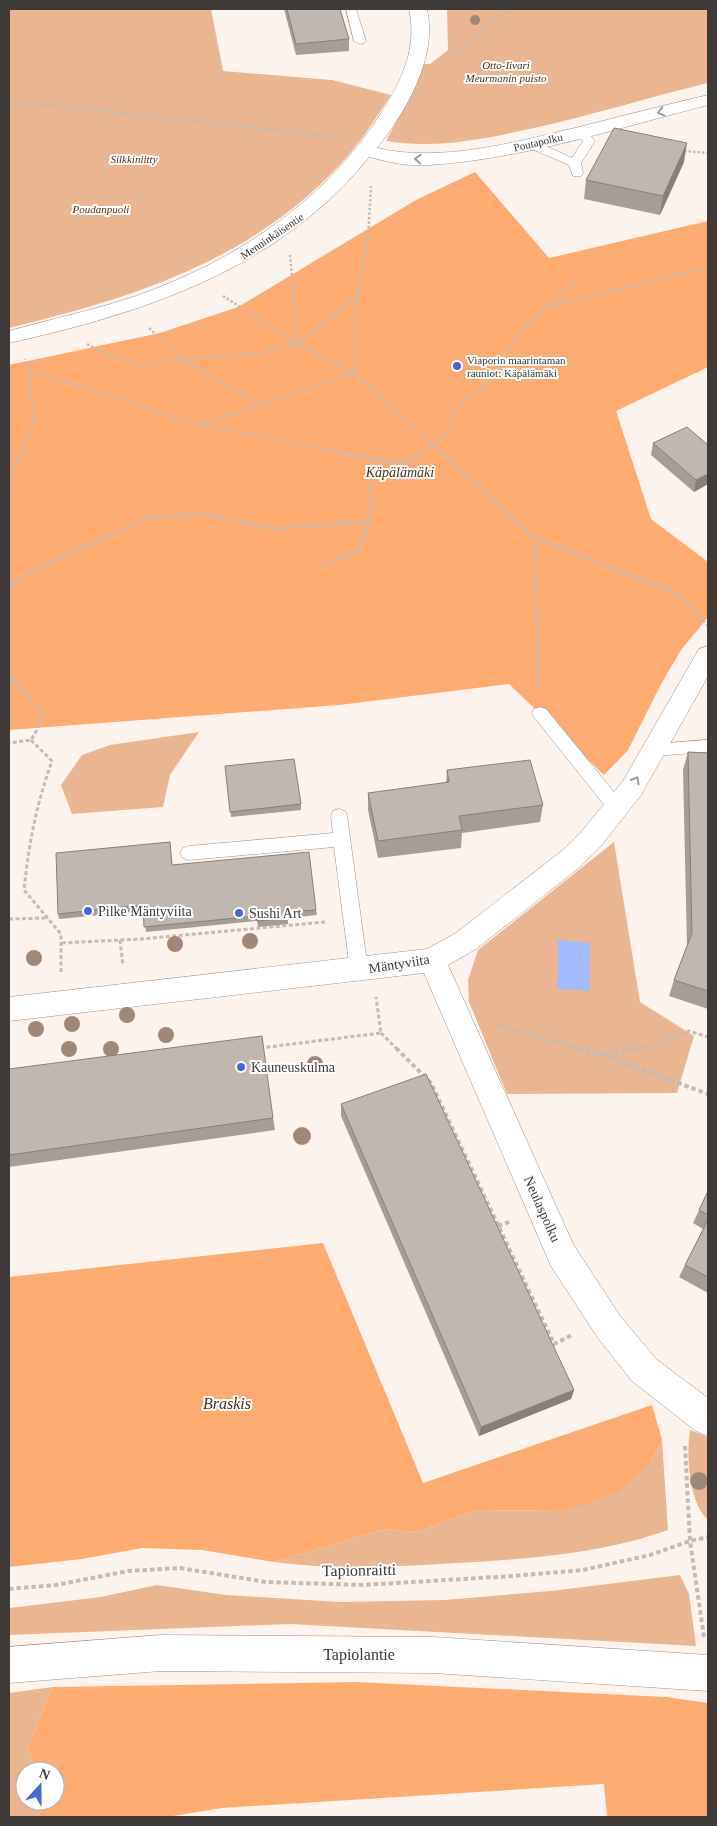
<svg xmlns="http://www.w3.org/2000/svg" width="717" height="1826" font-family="'Times New Roman',serif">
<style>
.green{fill:#eab591}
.forest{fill:#fdab70}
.water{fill:#a2bbfd}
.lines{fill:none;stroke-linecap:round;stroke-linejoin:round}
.lane-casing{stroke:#99918b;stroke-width:1}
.street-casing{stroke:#99918b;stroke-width:1}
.secondary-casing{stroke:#99918b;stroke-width:1}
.path-far2{stroke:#c3bbb6;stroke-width:2.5;stroke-dasharray:2.5 2;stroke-linecap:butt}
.path-far1{stroke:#c3bbb6;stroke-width:3;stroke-dasharray:4 2.5;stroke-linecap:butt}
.path{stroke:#c3bbb6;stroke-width:4;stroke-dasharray:4.5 3;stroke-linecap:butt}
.lane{fill:#fff;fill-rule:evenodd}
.street{fill:#fff;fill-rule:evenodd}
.secondary{fill:#fff;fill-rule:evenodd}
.tree{fill:#9f8878}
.wall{fill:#a59d98}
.shaded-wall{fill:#86807c}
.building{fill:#c0b7b1;stroke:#86807c}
.oneway{stroke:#9e9c9c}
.poi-dot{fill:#4667da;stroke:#fff;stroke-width:2}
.labels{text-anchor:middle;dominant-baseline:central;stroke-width:4;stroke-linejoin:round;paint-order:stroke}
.far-park-label{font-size:11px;font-style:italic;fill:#523118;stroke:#fff}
.far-street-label{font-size:11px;fill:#3e3a38;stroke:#fff}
.far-poi-label{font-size:11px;fill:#3e3a38;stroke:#fff;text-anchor:start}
.park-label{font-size:14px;font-style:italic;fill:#523118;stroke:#fff}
.poi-label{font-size:14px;fill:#3e3a38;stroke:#fff;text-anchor:start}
.street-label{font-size:14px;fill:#3e3a38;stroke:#fff}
.near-park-label{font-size:16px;font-style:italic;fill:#523118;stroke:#fff}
.near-street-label{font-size:16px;fill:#3e3a38;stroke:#fff}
</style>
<rect width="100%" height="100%" fill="#fdf3ed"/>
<!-- green -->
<path class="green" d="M9 9H211L223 71 332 80 391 95C375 120 358 146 337 168 247 262 132 298 9 328Z
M447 9H708V83C650 97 592 115 534 128 484 139 437 149 386 141L416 84 423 64H430L448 50Z
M199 732 170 775 163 807 72 814 61 785 82 755 110 745Z
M614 842 640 1002 694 1036 677 1093 507 1094 469 1002 468 980 478 950Z
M690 1430 708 1437V1518H706C689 1500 686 1455 690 1430Z
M662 1440 668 1530C601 1554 527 1559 456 1563 395 1567 334 1570 274 1562L385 1529 416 1532 477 1510 564 1511 651 1462Z
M680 1575 689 1594 696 1646 290 1624 9 1635V1608L101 1597 157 1585 226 1595 340 1602 444 1600 551 1591Z
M53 1687 28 1746 36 1771H25V1801H41V1817H9V1693Z"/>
<!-- forest -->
<path class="forest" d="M475 172 549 258 708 221V367L616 411 651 519 708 562V617L681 650 661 684 628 750 604 775 509 684 339 705 9 730V365L160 333 238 307 416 200Z
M323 1243 423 1483 652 1405 662 1440 651 1462 618 1492 564 1511 477 1510 416 1532 385 1529 274 1562 202 1550 142 1548 82 1559 9 1567V1277Z
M357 1682 666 1697 708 1703V1817H607L604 1784 222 1808 167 1817H41V1801H55V1771H36L28 1746 53 1687Z"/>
<!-- water -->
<path class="water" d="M558 940 590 943 589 991 557 989Z"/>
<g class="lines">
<!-- lane casing -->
<g class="lane-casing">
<path id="lane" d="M346 9H356L366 41 364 43 360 44 354 41Z
M582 128 586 130 595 141 581 163 583 173 581 176H573L569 165 527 147 525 144 531 140 535 141 572 158 583 141 576 132Z
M540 707 546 709 622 802 624 807 622 812 616 814 610 812 534 717 532 713 534 709Z
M708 740V752L654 756 648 754 646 750 648 746 654 744Z
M339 809 345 811 347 816 368 970 365 975 359 978 353 975 350 970 334 847 189 860 183 858 180 853 183 848 189 846 333 833 331 816 333 811Z"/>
</g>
<!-- street casing -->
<g class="street-casing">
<path id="street" d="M409 9H427C438 57 406 111 377 148 441 163 516 142 579 127 622 116 665 105 708 95V105C618 128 523 159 429 165 409 167 389 162 369 157 279 269 144 313 9 343V331C51 319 95 310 136 296 235 261 323 203 380 115 401 83 418 48 409 9Z
M708 646V676L641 795 600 847 581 866 476 949 448 965 573 1244 620 1316 656 1359 708 1398V1436L696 1431 632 1381 598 1338 551 1266 424 973 9 1021V997L427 949 456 933 563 850 582 831 623 781 699 649Z"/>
</g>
<!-- secondary casing -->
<g class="secondary-casing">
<path id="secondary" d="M161 1635 433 1637 708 1655V1691L433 1673 161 1671 9 1683V1647Z"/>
</g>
<!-- path-far2 -->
<path class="path-far2" d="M447 55 485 30 507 9
M9 101 341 137
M684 151 708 153
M290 255 298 343
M223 296 298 344 355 373 444 455
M546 307 708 267
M149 328 182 359 259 404
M87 344 106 354 142 366 182 359 258 354 298 344 357 296
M29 371 112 396 178 419 352 455
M203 424 355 373 356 306 368 238 371 186
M20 455 34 421 29 371 25 359
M417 455 433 446 456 424 451 415 468 397 489 384 500 369 505 356 522 329 577 280"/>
<!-- path-far1 -->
<path class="path-far1" d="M346 454 371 459 405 462 419 454
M443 454 535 538 539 690
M9 482 21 454
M535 538 676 593 708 626
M324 565 360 551 372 506 371 459
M9 586 41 567 148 518 206 514 274 529 370 521
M9 674 45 716 31 740 9 743
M31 740 52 761C36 806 29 842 24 890L61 934V972
M9 919 47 918
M120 940 123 966
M62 943 141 939 325 922
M497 1025 582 1049
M381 1033 397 1049
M260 1048 381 1033 376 997
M631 1049 653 1046 689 1031 708 1037"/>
<!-- path -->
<path class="path" d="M396 1048 431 1083 554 1344 572 1335
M578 1048 599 1054 639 1048
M600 1054 708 1094
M498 1226 512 1221
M685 1446 690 1541 704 1637
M9 1589 56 1585 128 1571 180 1568 266 1582 363 1585 513 1576 583 1570 650 1555 690 1541 708 1537"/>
<!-- lane -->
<use href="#lane" class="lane"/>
<!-- street -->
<use href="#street" class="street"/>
<!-- secondary -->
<use href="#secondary" class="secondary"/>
</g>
<!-- trees -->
<g class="tree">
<circle cx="475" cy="20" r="5"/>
<circle cx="250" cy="941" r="8"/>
<circle cx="175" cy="944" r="8"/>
<circle cx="34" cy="958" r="8"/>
<circle cx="127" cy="1015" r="8"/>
<circle cx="72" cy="1024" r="8"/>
<circle cx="36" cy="1029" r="8"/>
<circle cx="166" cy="1035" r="8"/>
<circle cx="69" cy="1049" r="8"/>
<circle cx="111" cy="1049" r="8"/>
<circle cx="315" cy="1064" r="8"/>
<circle cx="302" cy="1136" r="9"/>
<circle cx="699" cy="1481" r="9"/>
</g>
<!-- wall -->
<path class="wall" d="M284 9H340L349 39V51L296 55Z
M684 162 660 215 584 199 586 180Z
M653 443 708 445V484L694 492 651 455Z
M688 752 708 753V1009L669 996 674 980 687 946 683 770Z
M225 766 301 804V810L231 817Z
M447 770 543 805 540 822 462 833 461 848 378 858 368 810V793L446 783Z
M170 842 172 865 316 910 317 915 288 918V924L258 927 257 921 146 932 143 911 59 919 58 914Z
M9 1069 273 1118 275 1130 9 1167Z
M341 1104 574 1390 571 1399 479 1436 341 1116Z
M708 1191V1293L679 1277 703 1229 693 1223Z"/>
<!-- shaded-wall -->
<path class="shaded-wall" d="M687 143 684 162 660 215 663 196Z
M708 474V484L694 492 696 480Z
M574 1390 571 1399 479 1436 481 1427Z"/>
<!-- building -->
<path class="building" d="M287 9H340L349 39 296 44Z
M614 128 687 143 663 196 586 180Z
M687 427 708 445V474L696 480 653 443Z
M688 752 708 753V991L674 980 692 933Z
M294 759 301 804 230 812 225 766Z
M530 760 543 805 459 816 462 830 378 841 368 793 449 782 447 770Z
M170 842 172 865 309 852 316 910 287 912 288 918 257 921V916L144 927 143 905 58 914 56 853Z
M262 1036 273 1118 9 1155V1069Z
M426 1074 574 1390 481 1427 341 1104Z
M708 1191V1215L699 1210Z
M708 1220V1277L685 1265Z"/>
<!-- one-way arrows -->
<defs><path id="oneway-chevron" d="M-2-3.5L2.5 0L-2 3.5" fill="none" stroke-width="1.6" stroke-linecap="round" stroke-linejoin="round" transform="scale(1.25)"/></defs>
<g class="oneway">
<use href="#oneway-chevron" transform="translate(661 112) rotate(166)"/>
<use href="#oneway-chevron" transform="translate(418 159) rotate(-177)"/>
<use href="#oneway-chevron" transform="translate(636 780) rotate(-60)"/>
</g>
<!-- markers -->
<g class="poi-dot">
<circle cx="457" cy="366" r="5"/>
<circle cx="88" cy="911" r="5"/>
<circle cx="239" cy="913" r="5"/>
<circle cx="241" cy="1067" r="5"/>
</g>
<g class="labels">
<!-- far-park labels -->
<g class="far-park-label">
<text x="506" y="65">Otto-Iivari<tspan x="506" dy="13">Meurmanin puisto</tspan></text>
<text x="134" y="159">Silkkiniitty</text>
<text x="101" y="209">Poudanpuoli</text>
</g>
<!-- far-street labels -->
<g class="far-street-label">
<text transform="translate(538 142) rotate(-13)">Poutapolku</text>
<text transform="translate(272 236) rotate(-34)">Menninkäisentie</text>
</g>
<!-- far-poi labels -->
<g class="far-poi-label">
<text x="467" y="360">Viaporin maarintaman<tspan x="467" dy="13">rauniot: Käpälämäki</tspan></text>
</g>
<!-- park labels -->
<g class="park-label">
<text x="400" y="472">Käpälämäki</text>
</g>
<!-- poi labels -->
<g class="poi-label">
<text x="98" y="911">Pilke Mäntyviita</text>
<text x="249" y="913">Sushi Art</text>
<text x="251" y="1067">Kauneuskulma</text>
</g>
<!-- street labels -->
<g class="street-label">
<text transform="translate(399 964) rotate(-9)">Mäntyviita</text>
<text transform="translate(542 1209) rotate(66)">Neulaspolku</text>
</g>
<!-- near-park labels -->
<g class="near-park-label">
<text x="227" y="1403">Braskis</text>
</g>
<!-- near-street labels -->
<g class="near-street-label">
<text transform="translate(359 1570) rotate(-1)">Tapionraitti</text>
<text x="359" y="1654">Tapiolantie</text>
</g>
</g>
<!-- border -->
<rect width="717" height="1826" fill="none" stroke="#3e3a38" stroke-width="20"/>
<!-- north arrow -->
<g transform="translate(40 1786) rotate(21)"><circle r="24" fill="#ffffff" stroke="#b2b0af"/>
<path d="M0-4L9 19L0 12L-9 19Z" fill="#4667da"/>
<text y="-8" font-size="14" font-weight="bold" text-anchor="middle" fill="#3e3a38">N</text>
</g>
</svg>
